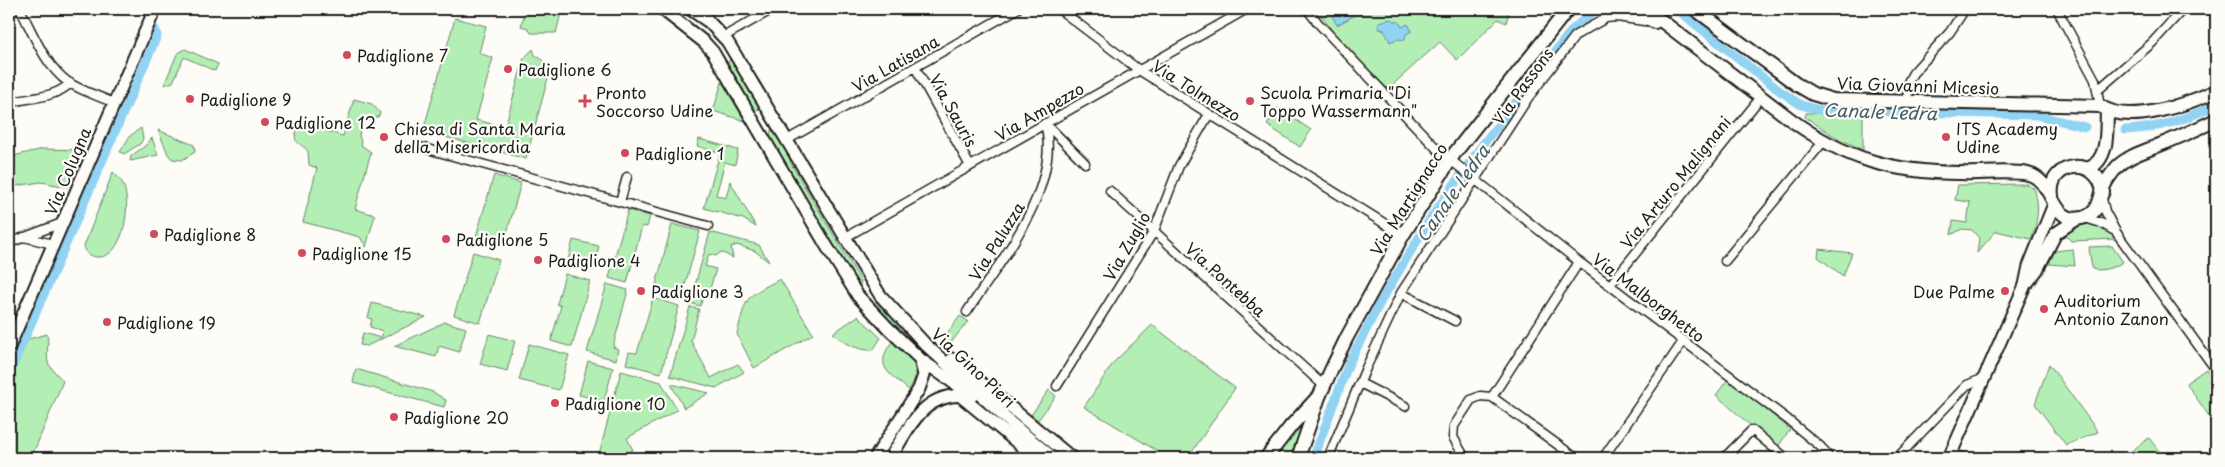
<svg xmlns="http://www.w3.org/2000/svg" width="2225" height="467" font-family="'Playpen Sans',sans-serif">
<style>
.green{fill:#b3efb5;stroke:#688668}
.water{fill:#91d3f3;stroke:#628a9d}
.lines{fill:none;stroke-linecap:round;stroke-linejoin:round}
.canal{stroke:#91d3f3;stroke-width:9}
.street-casing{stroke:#1c1c1c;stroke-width:11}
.secondary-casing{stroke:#1c1c1c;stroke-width:15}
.primary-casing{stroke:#1c1c1c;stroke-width:16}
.street{stroke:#fdfcf7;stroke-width:8}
.secondary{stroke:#fdfcf7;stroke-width:11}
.primary{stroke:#fdfcf7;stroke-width:12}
.poi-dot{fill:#d1495b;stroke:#fdfcf7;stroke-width:2}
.labels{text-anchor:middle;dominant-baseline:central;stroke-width:4.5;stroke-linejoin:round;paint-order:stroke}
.poi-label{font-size:16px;fill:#1c1c1c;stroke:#fdfcf7;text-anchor:start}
.street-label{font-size:16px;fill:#1c1c1c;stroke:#fdfcf7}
.water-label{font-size:18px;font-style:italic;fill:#455c67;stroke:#fdfcf7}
</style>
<rect width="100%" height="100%" fill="#fdfcf7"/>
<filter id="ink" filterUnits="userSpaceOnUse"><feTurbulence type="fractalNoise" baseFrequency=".02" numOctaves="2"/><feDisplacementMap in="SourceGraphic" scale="10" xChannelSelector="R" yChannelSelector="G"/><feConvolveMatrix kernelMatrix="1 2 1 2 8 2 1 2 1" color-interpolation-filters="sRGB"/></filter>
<g filter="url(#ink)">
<!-- green -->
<path class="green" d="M526 9H562L556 33H531L528 28 521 26Z
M1317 9H1510L1506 23 1498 19 1457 60 1440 42 1388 89 1335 35Z
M455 18 486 26 479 53 493 58 476 120 505 127 524 58 533 49 535 55 551 67 526 159 423 131Z
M185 49 218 64 215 71 184 57 173 82 164 85 177 54Z
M730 59 733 60 760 105 758 110 754 108 728 63Z
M722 82 745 121 713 111Z
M354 99 372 104 380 113 379 116 369 121 362 119 359 135 362 146 371 152 355 209 375 215 366 247 360 237 303 222 317 168 309 165 308 151C295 138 292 145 299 123L343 136Z
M1278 108 1311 130 1300 147 1267 125Z
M1806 113H1863V150L1834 136 1805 117Z
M772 122 790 154V162L861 281 860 285 855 284 770 140Z
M141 128 143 139 140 144 124 154 120 152 130 136Z
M158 130 194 145 195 152 182 160 172 159 168 154Z
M152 138 158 155 130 161 131 156 145 146Z
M699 139 738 150 735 165 725 162 716 195 726 198 730 181 756 227 743 219 704 208 720 153 697 146Z
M43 149 83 150 67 187 41 182 9 187V157Z
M113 172C116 175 121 180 123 184 133 206 122 272 87 254L84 246Z
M494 175 521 183 503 247 475 240Z
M2027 184 2034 188C2040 205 2038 223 2031 239L1996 231 1977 253 1979 238 1972 230 1962 229 1951 235 1953 221 1967 223 1970 202 1955 200 1958 185Z
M628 210 650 216 647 227 642 226 627 283 609 278Z
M2082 223C2096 223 2107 228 2116 239L2071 241 2062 232Z
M672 224 700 231 682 296 655 289Z
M710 232 759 245 769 262 755 251 737 245 731 247 733 258 721 252 716 256 709 254 705 266 716 269 709 292H705L700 306 690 303Z
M573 240 599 246 593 271 567 264Z
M2112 246 2123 262C2115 267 2102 272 2092 269L2089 247Z
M1819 249 1852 253 1843 276 1818 257Z
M2073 249 2075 266 2049 264 2055 251Z
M473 252 499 260 480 323 454 315Z
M565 274 590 281 572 347 551 341 561 306 557 304Z
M780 279 813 334 754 368 737 334C747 295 744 298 780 279Z
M607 284 628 290 613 347 618 349 616 360 587 352Z
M653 298 679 306 661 373 626 364 629 352 637 353Z
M876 302 902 329 981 399 914 347 873 306V303Z
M372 303 426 317 367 346 360 345 363 333 381 338 383 331 370 327 372 319 368 318Z
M690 307 699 309 691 341 711 378 738 364 744 372 716 388 670 376Z
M858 316 881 338 873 350C858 351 844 343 833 333Z
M960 316 968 321 947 348 940 343Z
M445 322 466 328 459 352 439 346 436 357 394 346Z
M1152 325 1235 388 1188 458H1169L1084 407 1114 362Z
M47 334C49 343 46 355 48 362 50 368 58 375 63 381L33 454 36 458H9V379L25 340Z
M489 334 515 341 507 371 480 364Z
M894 339C909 355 924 367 909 390 887 372 873 366 894 339Z
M529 344 569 355 559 390 519 380Z
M588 361 613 368 604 401 579 395Z
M2049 364 2098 432 2066 445 2035 404Z
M356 369 433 392 446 400 444 407 353 383Z
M2206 369 2216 383V426L2186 383Z
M621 371 661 382 677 410 627 438 633 450 629 452 621 451 611 458H598Z
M1728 379 1790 429 1778 447 1750 425 1716 395Z
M671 384 709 393 684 408Z
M1049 390 1056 396 1038 420 1031 415Z
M1312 410 1294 458H1271Z
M2149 438 2164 458H2122Z"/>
<!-- water -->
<path class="water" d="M1328 9H1367L1337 25Z
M1390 19 1399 22 1402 27 1408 24 1412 31 1406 34 1405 40 1397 39 1390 42 1384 30 1379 29V22Z"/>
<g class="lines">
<!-- canal -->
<path class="canal" d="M142 9 145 12
M1676 9 1780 91 1801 105 1819 110 2036 115 2085 127
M2125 130C2164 128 2181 120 2216 105
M9 374 157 36 155 29
M1316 451 1349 363 1381 301 1430 219 1480 148 1572 30 1596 9"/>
<!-- street casing -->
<g class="street-casing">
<path id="street" d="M20 9C33 33 45 66 68 82 81 91 99 96 114 103
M706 9 709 22
M1059 9 1139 70 1403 235
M1307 9 1318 23 1438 150 1579 262 1787 419 1821 447 1829 458
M2057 9 2095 80 2100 106
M723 37 773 9
M915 67 970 166
M2098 90 2152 43 2183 9
M1907 102 1909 80 1913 73 1950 32 1965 9
M9 103C28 97 55 99 70 83
M1047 125 1085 163
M787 140 1017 9
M420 147 708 226
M1110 191 1324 386
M2102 199 2105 211 2116 232 2216 370
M620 202 627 177
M2085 218 2101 223 2113 230
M24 237 53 244
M844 238 1247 9
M9 243 62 223
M1725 261 1823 142
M1610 285 1761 97
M1401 293 1455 321
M967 312C1000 261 1062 188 1045 123
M1360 383 1405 406
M1057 386 1154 231 1179 166 1209 114
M1492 397 1579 262
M1951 453 1964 458
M1328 458 1366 368 1401 293 1528 98 1576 35 1606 18 1617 17 1644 21
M1465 458 1453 437 1454 426 1471 400 1480 396 1492 397 1576 458
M1603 458 1684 340
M1724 458 1752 430 1786 458
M1897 458 1967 385 1984 378"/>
</g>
<!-- secondary casing -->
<g class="secondary-casing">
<path id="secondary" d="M662 9 704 42 713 52 826 245 858 296 888 328 920 359 972 396
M690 9 709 22 727 41 880 295 926 345 1012 424 1053 458
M2028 282 2037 270 2056 233 2079 218
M9 347 155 9
M952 359 1072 458
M958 394 1036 458
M875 458 919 389 924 375 920 359
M890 458C911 426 921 394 966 395
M1949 458 2025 285 2029 266 2054 204"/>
</g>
<!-- primary casing -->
<g class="primary-casing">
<path id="primary" d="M1628 9 1655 22
M1646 9 1790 119C1846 160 1892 172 1960 173 1978 174 2012 170 2028 174 2055 180 2050 225 2082 218 2100 213 2099 200 2104 186 2107 179 2112 173 2117 167 2128 156 2143 152 2157 146 2177 138 2197 129 2216 120
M1695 9 1796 84 1813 94 1833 100 2100 106C2129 126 2187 104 2216 91
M2088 169C2110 159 2106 130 2107 110
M2052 196C2047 161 2098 155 2103 192
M1266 458 1291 426 1317 398
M1298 458 1319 397 1332 368 1347 337 1403 235 1454 154 1568 9"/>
</g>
<!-- street -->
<use href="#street" class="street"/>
<!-- secondary -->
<use href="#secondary" class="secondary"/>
<!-- primary -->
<use href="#primary" class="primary"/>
</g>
</g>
<!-- markers -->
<g class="poi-dot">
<circle cx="347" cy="55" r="5"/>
<circle cx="508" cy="69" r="5"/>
<circle cx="190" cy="99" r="5"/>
<path d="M582.5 93.5h5v5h5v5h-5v5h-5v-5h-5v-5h5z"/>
<circle cx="1250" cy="101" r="5"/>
<circle cx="265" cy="122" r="5"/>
<circle cx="384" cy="137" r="5"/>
<circle cx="1946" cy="137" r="5"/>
<circle cx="625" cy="153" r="5"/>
<circle cx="154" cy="234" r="5"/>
<circle cx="446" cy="239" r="5"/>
<circle cx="302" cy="253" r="5"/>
<circle cx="538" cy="260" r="5"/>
<circle cx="641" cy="291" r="5"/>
<circle cx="2005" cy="291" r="5"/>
<circle cx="2044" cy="309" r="5"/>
<circle cx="107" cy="322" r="5"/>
<circle cx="555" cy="403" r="5"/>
<circle cx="394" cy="417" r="5"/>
</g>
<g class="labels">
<!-- poi labels -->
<g class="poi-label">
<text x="357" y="55">Padiglione 7</text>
<text x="518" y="69">Padiglione 6</text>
<text x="596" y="92">Pronto<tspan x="596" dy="18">Soccorso Udine</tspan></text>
<text x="1260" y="92">Scuola Primaria "Di<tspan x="1260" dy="18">Toppo Wassermann"</tspan></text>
<text x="200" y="99">Padiglione 9</text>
<text x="275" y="122">Padiglione 12</text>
<text x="394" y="128">Chiesa di Santa Maria<tspan x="394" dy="18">della Misericordia</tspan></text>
<text x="1956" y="128">ITS Academy<tspan x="1956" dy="18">Udine</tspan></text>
<text x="635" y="153">Padiglione 1</text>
<text x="164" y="234">Padiglione 8</text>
<text x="456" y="239">Padiglione 5</text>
<text x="312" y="253">Padiglione 15</text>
<text x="548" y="260">Padiglione 4</text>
<text x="651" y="291">Padiglione 3</text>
<text x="1995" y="291" text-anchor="end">Due Palme</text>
<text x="2054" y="300">Auditorium<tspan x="2054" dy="18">Antonio Zanon</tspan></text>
<text x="117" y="322">Padiglione 19</text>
<text x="565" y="403">Padiglione 10</text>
<text x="404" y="417">Padiglione 20</text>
</g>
<!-- street labels -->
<g class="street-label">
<text transform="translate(895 63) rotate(-30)">Via Latisana</text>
<text transform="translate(1918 85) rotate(2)">Via Giovanni Micesio</text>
<text transform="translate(1522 86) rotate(-54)">Via Passons</text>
<text transform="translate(1197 90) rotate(32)">Via Tolmezzo</text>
<text transform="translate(954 110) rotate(61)">Via Sauris</text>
<text transform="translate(1039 111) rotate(-30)">Via Ampezzo</text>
<text transform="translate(67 171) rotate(-67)">Via Colugna</text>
<text transform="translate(1675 182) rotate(-51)">Via Arturo Malignani</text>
<text transform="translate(1408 199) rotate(-58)">Via Martignacco</text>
<text transform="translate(996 241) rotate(-58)">Via Paluzza</text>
<text transform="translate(1126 246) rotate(-60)">Via Zuglio</text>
<text transform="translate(1226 279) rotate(42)">Via Pontebba</text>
<text transform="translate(1649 297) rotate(37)">Via Malborghetto</text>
<text transform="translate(974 367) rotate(43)">Via Gino Pieri</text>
</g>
<!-- water labels -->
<g class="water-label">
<text transform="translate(1880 111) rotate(2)">Canale Ledra</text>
<text transform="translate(1452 193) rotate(-55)">Canale Ledra</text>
</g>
</g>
<!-- margin -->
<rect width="2225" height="467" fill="none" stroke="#fdfcf7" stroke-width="30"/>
<rect x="15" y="15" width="2195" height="437" fill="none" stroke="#1c1c1c" stroke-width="2" filter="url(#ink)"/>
</svg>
